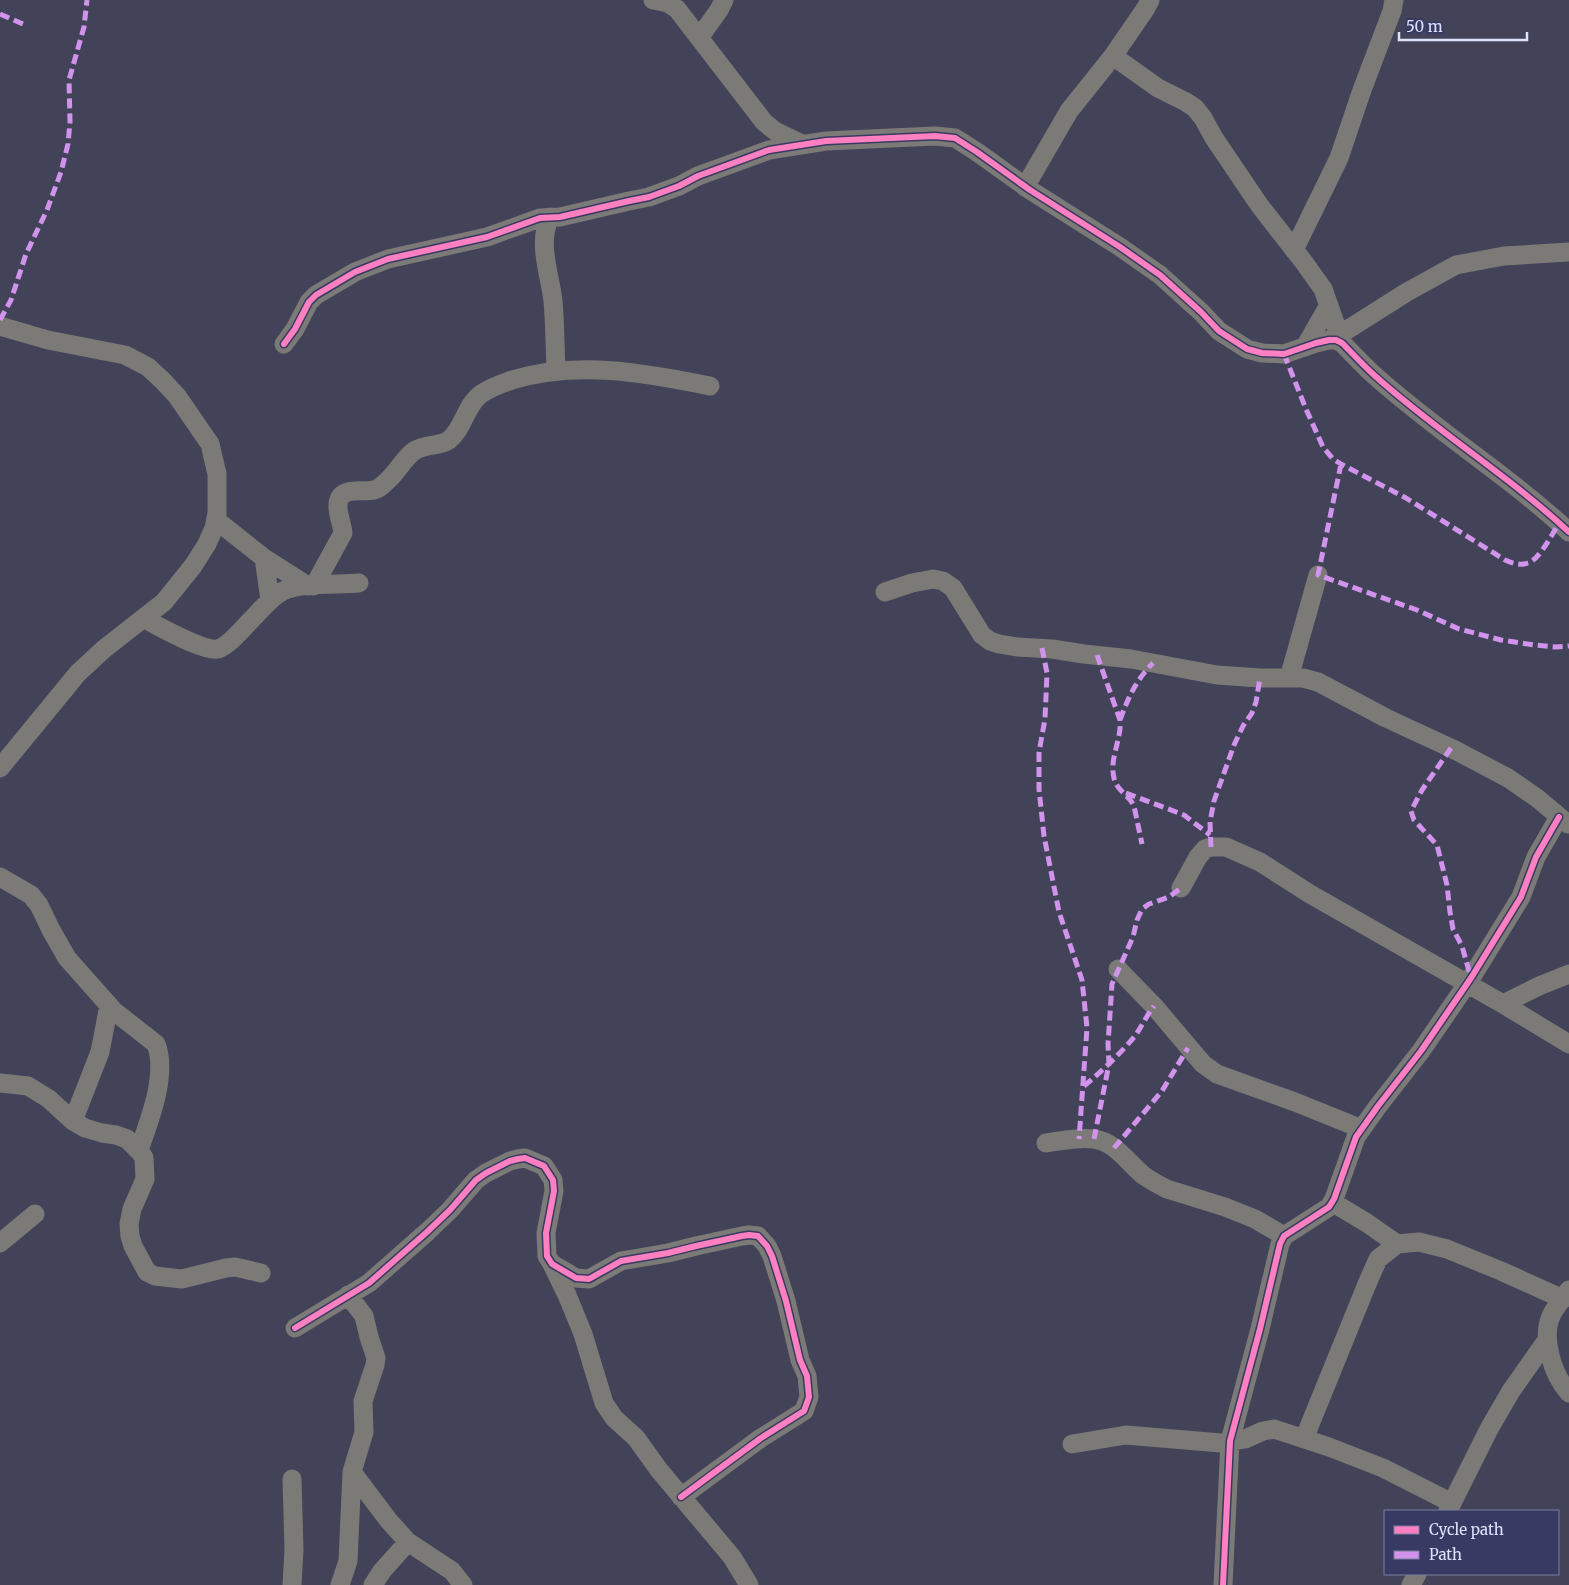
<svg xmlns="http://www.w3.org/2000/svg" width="1569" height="1585" font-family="Merriweather,serif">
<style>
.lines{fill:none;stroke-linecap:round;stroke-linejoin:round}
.street{stroke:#7b7a77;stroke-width:19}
.quiet{stroke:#d193ec;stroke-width:5;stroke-dasharray:10 5;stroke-linecap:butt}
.cycleway-casing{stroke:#383a63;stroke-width:9}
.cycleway{stroke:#ff80c0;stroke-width:6}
</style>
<rect width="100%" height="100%" fill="#424359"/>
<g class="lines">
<!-- street -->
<path class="street" d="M653 0 668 3 677 9 764 122 775 131 802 144
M699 38 719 10 724 0
M1113 56 1158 88 1186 102 1195 108 1203 118 1214 138 1260 206 1303 261 1323 289 1342 343
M1025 187 1069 111 1113 56 1146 8 1150 0
M550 217C537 243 550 274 553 301 555 324 555 348 556 371
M1294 250 1339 158 1362 90 1392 11 1394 0
M0 326 48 340 125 355 148 367 163 381 177 396 210 444 217 474V513L214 528 207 544 193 566 164 602 104 649 78 673 0 768
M1339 335 1407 292 1456 265 1504 256 1569 252
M284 344 295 329 309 302 316 295 355 272 388 259 487 237 540 218 560 217 629 201 649 197 679 186 698 176 769 150 826 141 935 136 955 138 977 152 1030 190 1120 247 1160 275 1201 312 1219 331 1247 349 1262 353 1284 354 1316 343 1329 340H1336L1342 343C1352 353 1363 365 1374 375 1436 431 1508 475 1569 532
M1305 347 1329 305
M216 520 264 558 308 586
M264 558 270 600
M314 586 343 533C342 524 338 515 338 507 337 485 362 493 374 490 378 489 383 485 386 482 397 473 403 459 414 451 426 443 440 447 449 440 464 428 465 406 481 394 491 387 501 384 512 380 577 360 646 373 710 386
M885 592 912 583 933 579 943 581 953 588 982 635 990 641 999 644 1017 647 1052 649 1084 654 1131 659 1217 675 1260 678H1303L1318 682 1386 718 1453 749 1508 778 1537 798 1568 824
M144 619C159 626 203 652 218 649 229 646 244 627 252 619 262 609 271 597 283 591 301 582 338 585 359 583
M1289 678 1318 575
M0 877 31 895 39 905 51 930 67 958 114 1011 156 1044C168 1074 149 1122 139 1150
M1181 888 1198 857 1205 849 1211 847H1226L1260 862 1310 894 1503 1004 1569 1044
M1118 969 1154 1006 1203 1064 1217 1074 1295 1102 1362 1129
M1503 1004 1539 986 1569 974
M0 1083 28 1086 49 1099 73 1121 85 1128 102 1133 116 1135 127 1139 141 1153 144 1158 145 1179 132 1209 129 1224 130 1236 133 1246 147 1272 155 1276 182 1279 226 1268 235 1267 261 1273
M73 1121 100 1052 109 1005
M1046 1143C1062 1141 1078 1137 1093 1139 1115 1141 1128 1163 1143 1175 1151 1181 1159 1185 1167 1189L1225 1207 1255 1219 1284 1236
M1332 1202 1367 1223 1397 1244
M0 1243 35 1214
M552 1264 567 1295 583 1334 604 1403 614 1418 636 1438 659 1470 732 1557 749 1585
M1569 1290C1563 1298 1555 1307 1551 1316 1541 1339 1553 1375 1569 1393
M295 1328 369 1283 427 1232 450 1210 476 1180 486 1173 510 1161 518 1159 525 1158 544 1166 553 1180 554 1191 546 1233 547 1256 552 1264 576 1278 589 1279 621 1261 668 1253 696 1246 742 1236 749 1235 758 1236 767 1246 772 1256 786 1301 800 1360 807 1376 809 1397 804 1411 761 1438 681 1497
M1304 1439 1367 1284 1378 1259 1397 1244 1419 1242 1447 1249 1501 1271 1563 1299
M1072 1444 1126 1435 1221 1443 1245 1439 1263 1431 1274 1429 1329 1447 1383 1468 1452 1503
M352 1472 389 1521 408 1542 452 1571 463 1585
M292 1479 294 1550 292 1585
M1448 1511 1489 1429 1511 1391 1547 1340
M340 1585 348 1561 352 1472 364 1432 363 1401 375 1365 376 1358 369 1337 364 1316 348 1295
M373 1585 382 1571 408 1542
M1223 1585 1230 1441 1260 1329 1280 1244 1284 1236 1329 1207 1334 1199 1356 1137 1378 1106 1421 1051 1471 978 1521 897 1536 857 1559 817
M1411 1585 1417 1574"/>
<!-- quiet -->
<path class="quiet" d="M0 14 23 24
M0 320 11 300 26 254 47 210 61 172 68 144 70 122 69 80 84 27 87 0
M1284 354 1306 409 1323 447 1333 459 1341 464 1406 498 1505 560C1512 563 1520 566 1528 563 1539 560 1553 533 1559 523
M1341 464 1318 575 1417 610 1459 629 1501 640 1534 645 1556 647 1569 646
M1042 648 1047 673 1045 719 1039 752V789L1044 836 1059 912 1082 980 1087 1028 1079 1139
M1097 655 1120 720C1122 739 1109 758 1114 778 1116 790 1129 795 1134 806L1142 844
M1120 720C1128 698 1136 680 1153 663
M1451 748 1422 790 1411 811 1414 820 1437 845 1447 885 1450 912 1453 929 1462 946 1471 978
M1126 793 1184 815 1210 835
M1211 847 1210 822 1214 801 1234 745 1243 726 1252 713 1256 702 1260 678
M1084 1086C1102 1071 1120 1054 1135 1036 1142 1026 1147 1015 1154 1006
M1094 1139 1109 1064 1108 1044 1112 984 1133 937 1137 920 1142 909 1149 904 1169 897 1181 888
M1114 1148 1162 1091 1188 1048"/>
<!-- cycleway casing -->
<g class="cycleway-casing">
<path id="cycleway" d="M284 344 295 329 309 302 316 295 355 272 388 259 487 237 540 218 560 217 629 201 649 197 679 186 698 176 769 150 826 141 935 136 955 138 977 152 1030 190 1120 247 1160 275 1201 312 1219 331 1247 349 1262 353 1284 354 1316 343 1329 340H1336L1342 343C1352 353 1363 365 1374 375 1436 431 1508 475 1569 532
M295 1328 369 1283 427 1232 450 1210 476 1180 486 1173 510 1161 518 1159 525 1158 544 1166 553 1180 554 1191 546 1233 547 1256 552 1264 576 1278 589 1279 621 1261 668 1253 696 1246 742 1236 749 1235 758 1236 767 1246 772 1256 786 1301 800 1360 807 1376 809 1397 804 1411 761 1438 681 1497
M1223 1585 1230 1441 1260 1329 1280 1244 1284 1236 1329 1207 1334 1199 1356 1137 1378 1106 1421 1051 1471 978 1521 897 1536 857 1559 817"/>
</g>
<!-- cycleway -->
<use href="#cycleway" class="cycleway"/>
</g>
<!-- legend -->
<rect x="1384" y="1510" width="175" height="65" fill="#383a63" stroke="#7b7da0"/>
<rect x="1394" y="1526" width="25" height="8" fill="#ff80c0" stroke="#7b7da0"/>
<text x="1429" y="1535" font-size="15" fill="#dfe2fc">Cycle path</text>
<rect x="1394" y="1551" width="25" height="8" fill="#d193ec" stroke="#7b7da0"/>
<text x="1429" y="1560" font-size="15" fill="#dfe2fc">Path</text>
<!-- scale -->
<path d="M1399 32v8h128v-8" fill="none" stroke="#dfe2fc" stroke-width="2.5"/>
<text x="1406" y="32" font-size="15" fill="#dfe2fc" stroke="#383a63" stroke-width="4" paint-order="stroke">50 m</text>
</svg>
